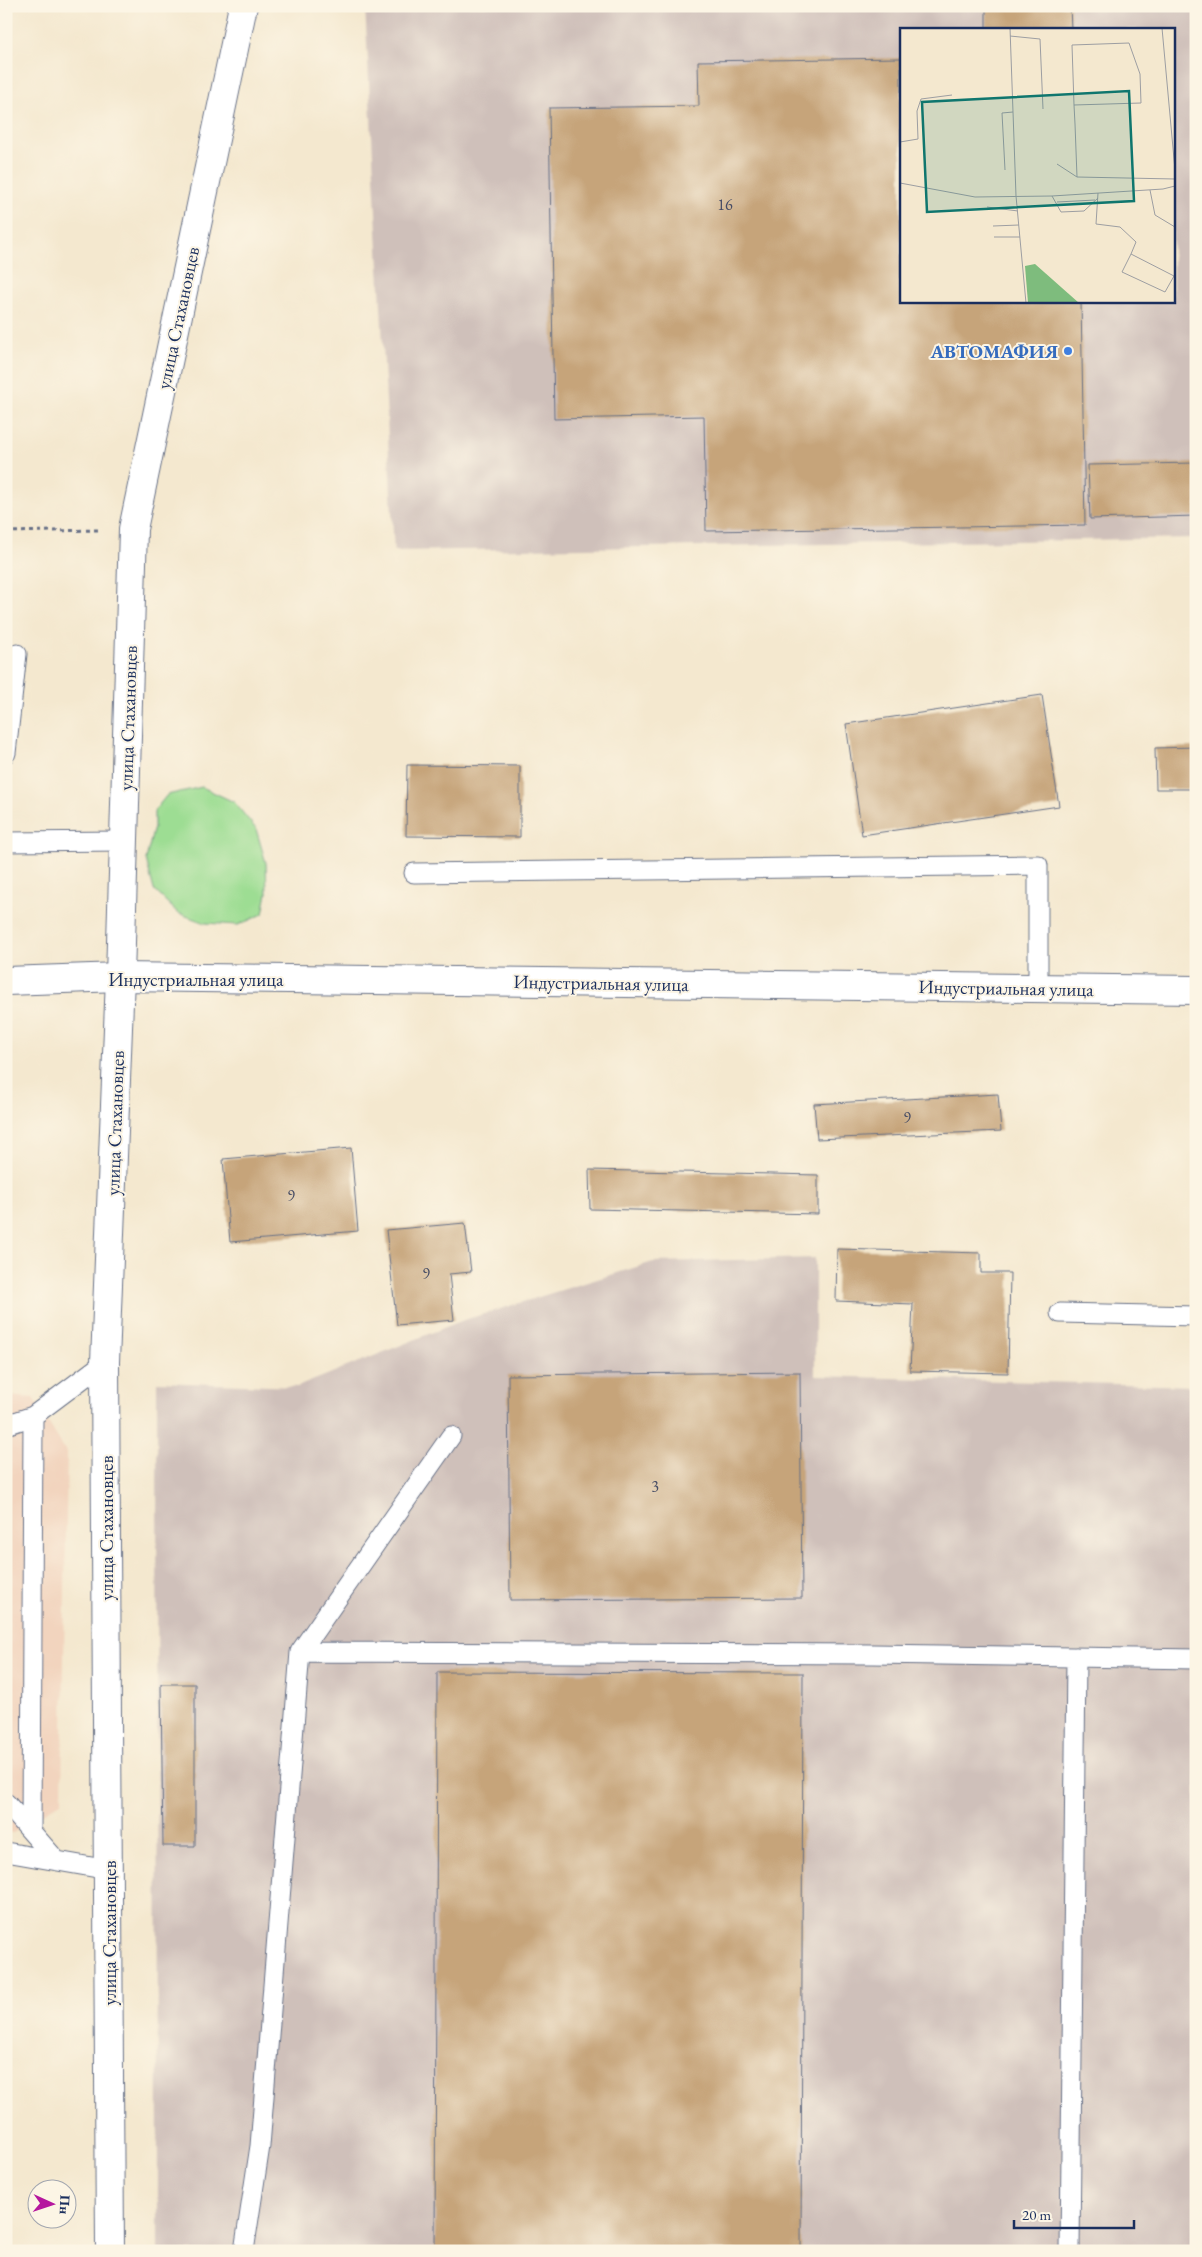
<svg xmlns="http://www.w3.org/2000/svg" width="1202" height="2257" font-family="'EB Garamond',serif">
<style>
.built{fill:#f2d4be}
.industrial{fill:#cfc0ba;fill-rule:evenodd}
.grass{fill:#9ddd93;stroke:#5c8678}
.building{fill:#c6a47a}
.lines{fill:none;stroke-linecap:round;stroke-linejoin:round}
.service-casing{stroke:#677086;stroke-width:21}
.minor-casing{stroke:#677086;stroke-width:30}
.secondary-casing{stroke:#677086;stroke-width:30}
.path{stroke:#677086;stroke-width:3;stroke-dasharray:4 4;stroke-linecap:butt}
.service{stroke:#fff;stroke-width:19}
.minor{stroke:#fff;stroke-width:28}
.secondary{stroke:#fff;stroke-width:28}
.shop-dot{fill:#3f7fe0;stroke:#fcf5e5;stroke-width:2}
.labels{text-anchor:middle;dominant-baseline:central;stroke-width:4;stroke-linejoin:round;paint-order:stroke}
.number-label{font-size:16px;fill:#464c65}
.street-label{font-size:19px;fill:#1b2f5e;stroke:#fcf5e5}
.shop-label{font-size:19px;font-weight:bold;fill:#366cbe;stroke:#fcf5e5;text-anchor:end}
.inset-road{fill:none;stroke:#9d9ea2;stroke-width:1}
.view{fill:#0f766e;fill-opacity:0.15;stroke:#0f766e;stroke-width:2.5}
.inset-edge{fill:none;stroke:#1b2f5e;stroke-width:2.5}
</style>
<rect width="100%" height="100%" fill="#fcf5e5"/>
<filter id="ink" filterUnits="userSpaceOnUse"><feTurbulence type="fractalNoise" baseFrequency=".02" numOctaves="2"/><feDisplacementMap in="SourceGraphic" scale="10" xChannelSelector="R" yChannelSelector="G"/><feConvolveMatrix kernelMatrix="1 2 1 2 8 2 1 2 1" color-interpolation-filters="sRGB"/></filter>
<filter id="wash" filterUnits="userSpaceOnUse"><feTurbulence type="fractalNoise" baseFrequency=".0096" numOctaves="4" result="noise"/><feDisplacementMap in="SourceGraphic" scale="20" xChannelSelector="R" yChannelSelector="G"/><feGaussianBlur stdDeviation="1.12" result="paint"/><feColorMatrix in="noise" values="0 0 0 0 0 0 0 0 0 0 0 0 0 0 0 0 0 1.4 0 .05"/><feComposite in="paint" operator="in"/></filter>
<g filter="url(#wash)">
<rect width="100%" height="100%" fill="#f4e8cf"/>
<!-- built -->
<path class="built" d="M6 1396 33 1398 67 1453 62 1801 13 1833 6 1832Z"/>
<!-- industrial -->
<path class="industrial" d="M365 6H1196V538L394 551ZM901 29H1173V301H901Z
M815 1258V1376L1196 1386V2251H158L157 1382 297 1387 461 1321 653 1262Z"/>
<!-- grass -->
<path class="grass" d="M202 787 234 802 256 829 266 863 267 893 263 914 238 925 205 923 178 913 154 890 146 859 154 827V811L167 795Z"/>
<g id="blocks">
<!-- building -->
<path class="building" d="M986 6H1070L1071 29H986Z
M901 58V301H1081L1085 525 706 531 704 416 554 419 549 108 699 106 698 61Z
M1196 463V516L1090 519 1088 465Z
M1042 695 1059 806 862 835 846 724Z
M1196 747V789H1156L1155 748Z
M407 765 520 766V837L406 836Z
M998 1094 1001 1131 817 1139 814 1104Z
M351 1148 358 1231 230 1242 223 1159Z
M589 1170 818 1175V1214L590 1209Z
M465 1223 471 1272 449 1274 454 1320 397 1325 386 1230Z
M837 1249 981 1253V1273H1010L1008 1373 910 1371 913 1304 836 1301Z
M800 1372 802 1598 510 1600 508 1375Z
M437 1672 803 1673 801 2251H435Z
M161 1684H195V1846H163Z"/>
</g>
</g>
<g filter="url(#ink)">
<use href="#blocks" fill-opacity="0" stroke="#677086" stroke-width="1"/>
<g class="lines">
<!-- service casing -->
<g class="service-casing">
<path id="service" d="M6 753 17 654
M6 842 124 841
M414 873 1038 865V989
M1060 1313 1196 1316
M6 1425 33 1416 105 1362
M300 1652 873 1654 1196 1659
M6 1803 56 1860
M31 1830 33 1416
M6 1852 109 1870
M244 2251 260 2146 300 1652 451 1436
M1070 2251 1076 1657"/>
</g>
<!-- minor casing -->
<g class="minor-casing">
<path id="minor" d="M110 2251 105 1362 120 977 133 529 243 6"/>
</g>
<!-- secondary casing -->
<g class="secondary-casing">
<path id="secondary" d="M6 981 120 977 1196 990"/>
</g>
<!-- path -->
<path class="path" d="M6 532 98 530"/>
<!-- service -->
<use href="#service" class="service"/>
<!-- minor -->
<use href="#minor" class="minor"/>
<!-- secondary -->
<use href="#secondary" class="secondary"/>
</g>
</g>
<!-- markers -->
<circle class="shop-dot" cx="1068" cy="351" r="5"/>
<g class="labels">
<!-- number labels -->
<g class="number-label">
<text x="725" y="204">16</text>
<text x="907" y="1117">9</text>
<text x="291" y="1195">9</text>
<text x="426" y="1273">9</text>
<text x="655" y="1486">3</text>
</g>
<!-- street labels -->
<g class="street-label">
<text transform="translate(178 318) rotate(-78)">улица Стахановцев</text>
<text transform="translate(128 718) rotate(-88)">улица Стахановцев</text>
<text x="196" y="979">Индустриальная улица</text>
<text transform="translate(601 983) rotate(1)">Индустриальная улица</text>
<text transform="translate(1006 988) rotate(1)">Индустриальная улица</text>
<text transform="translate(115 1123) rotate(-88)">улица Стахановцев</text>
<text transform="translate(106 1528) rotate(-90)">улица Стахановцев</text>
<text transform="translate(109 1933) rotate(-90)">улица Стахановцев</text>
</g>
<!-- shop labels -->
<g class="shop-label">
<text x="1058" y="351">АВТОМАФИЯ</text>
</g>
</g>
<!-- overview -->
<g transform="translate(900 28)">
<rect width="275" height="275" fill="#f4e8cf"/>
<path d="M135 236 179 275H128L125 238Z" fill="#7ebc7d"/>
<path class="inset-road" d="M110 0 116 168 126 275M262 0 275 142M110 8 140 11 143 81M174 77 241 75 240 46 229 15 172 17 174 77 175 96 177 149M0 114 18 111 17 83 21 71 52 67M157 136 177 149 275 151M105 142 102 85 113 84M0 155 75 169 152 168 263 161 275 158M250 162 255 187 275 199M198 165 196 196 220 199 236 214 231 226 274 248 265 264 222 244 231 226M152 168 161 184 184 183 198 170M157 174 195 172M87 179 118 183M93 198 119 197M94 209H120"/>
<path class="view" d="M229 63 234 173 27 184 22 74Z"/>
<rect width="275" height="275" class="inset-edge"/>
</g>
<!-- margin -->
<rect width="1202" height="2257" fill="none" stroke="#fcf5e5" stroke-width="25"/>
<!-- north arrow -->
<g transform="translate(52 2204) rotate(93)"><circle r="24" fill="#fcf5e5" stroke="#a2a6af"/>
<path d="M0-4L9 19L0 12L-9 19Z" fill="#b5179e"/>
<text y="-8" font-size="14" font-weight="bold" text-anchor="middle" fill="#1b2f5e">Пн</text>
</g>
<!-- scale -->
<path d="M1014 2220v8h120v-8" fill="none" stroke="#1b2f5e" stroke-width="2.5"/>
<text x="1022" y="2220" font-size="15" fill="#1b2f5e" stroke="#fcf5e5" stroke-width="4" paint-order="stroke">20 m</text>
</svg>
